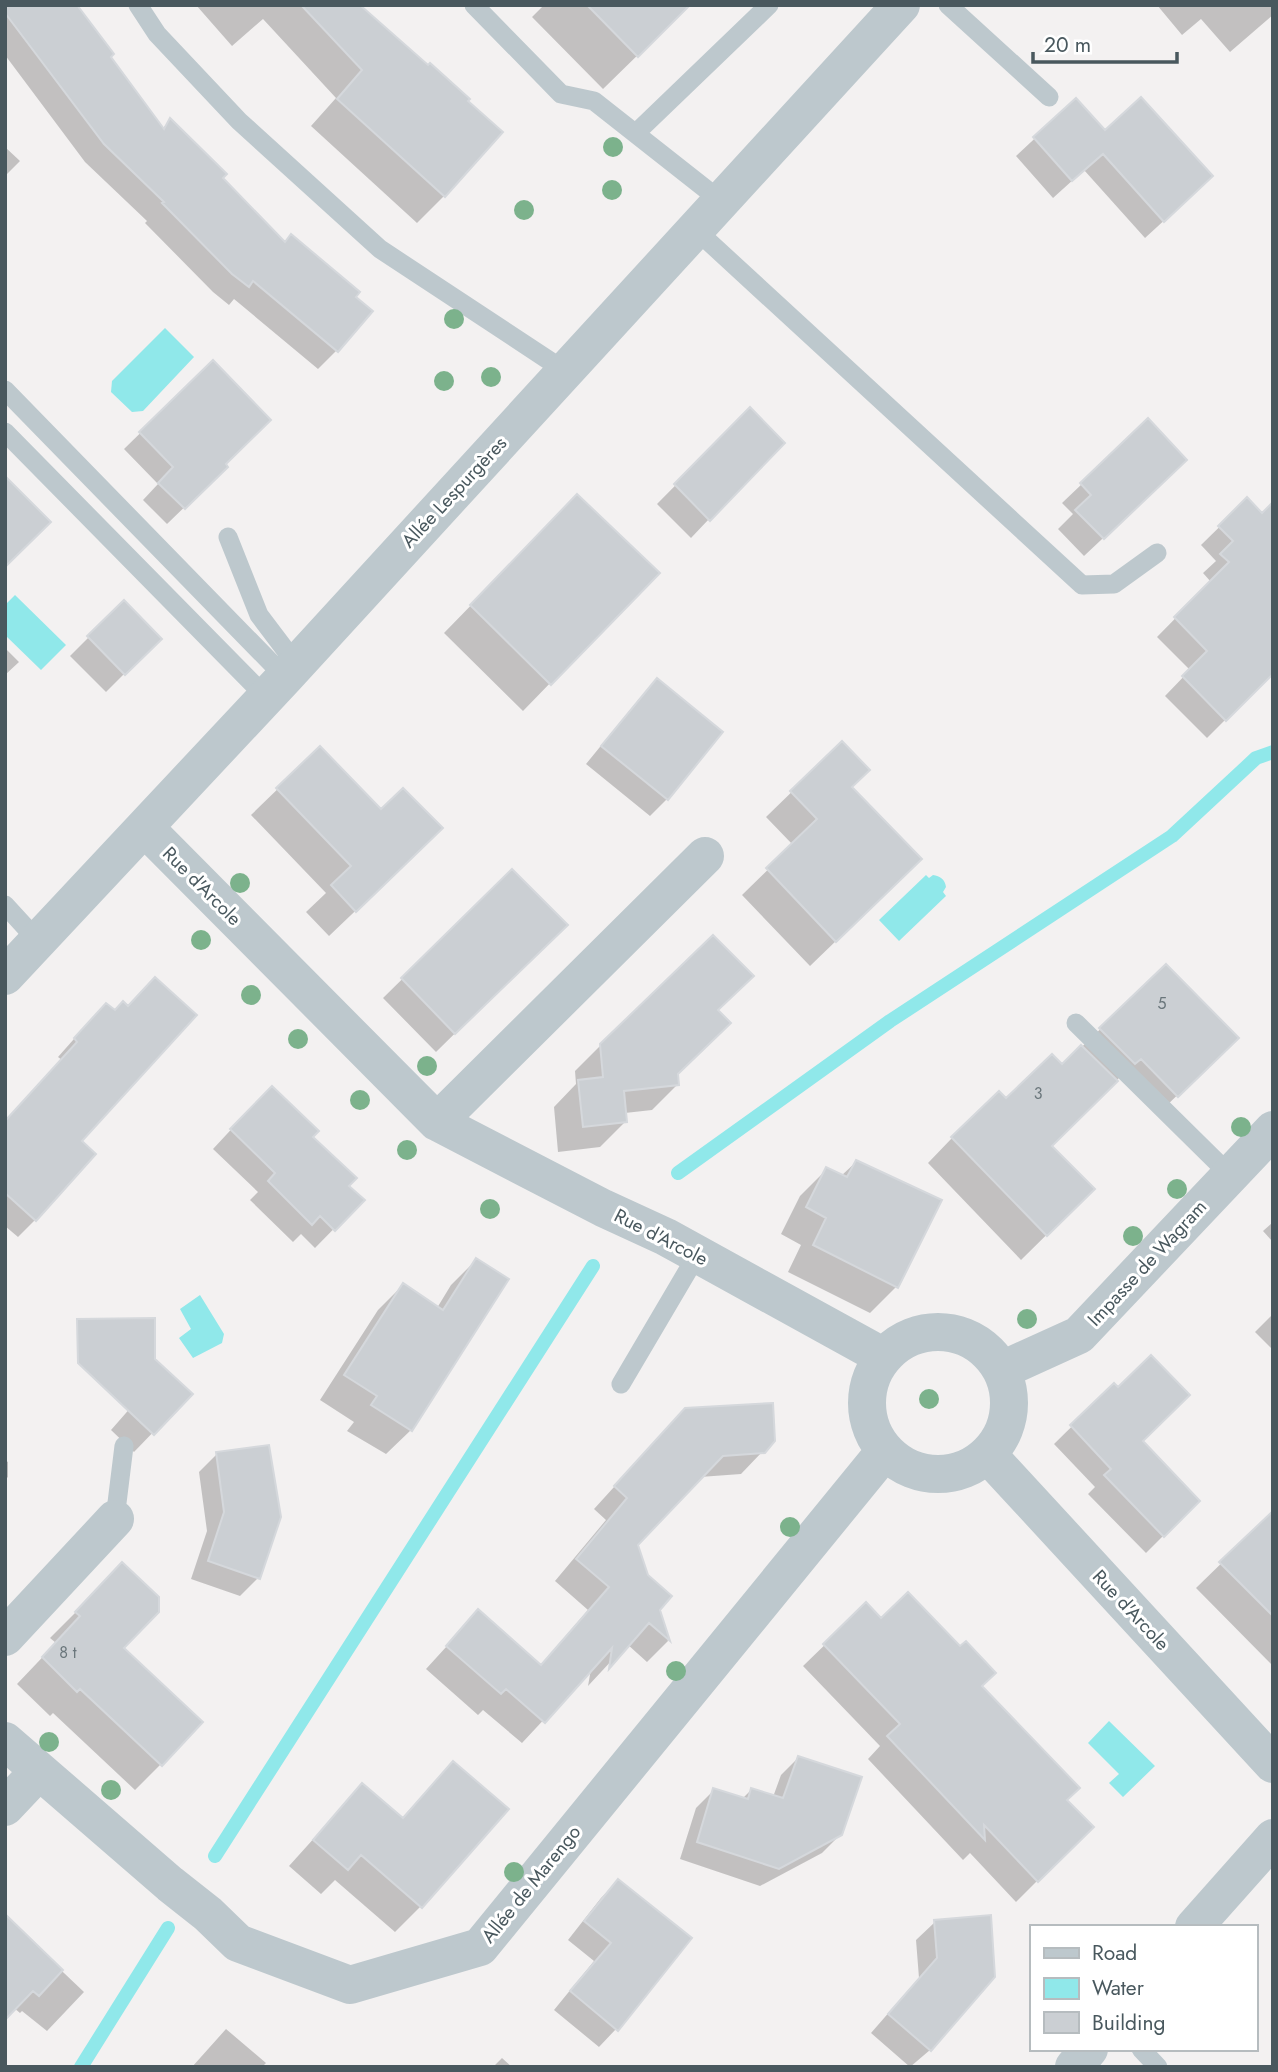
<svg xmlns="http://www.w3.org/2000/svg" width="1278" height="2072" font-family="Jost,sans-serif">
<style>
.water{fill:#90e8ea}
.shadow{fill:#0003}
.lines{fill:none;stroke-linecap:round;stroke-linejoin:round}
.stream{stroke:#90e8ea;stroke-width:14}
.building{fill:#cbcfd3;stroke:#d5d8dc;stroke-width:2}
.service{stroke:#bdc8cd;stroke-width:19}
.minor{stroke:#bdc8cd;stroke-width:38}
.tree{fill:#7cb28c}
.labels{text-anchor:middle;dominant-baseline:central;stroke-width:6;stroke-linejoin:round;paint-order:stroke}
.number-label{font-size:16px;fill:#6a767b}
.street-label{font-size:19px;fill:#49585e;stroke:#fff}
</style>
<rect width="100%" height="100%" fill="#f3f1f1"/>
<!-- water -->
<path class="water" d="M165 328 194 357 143 411 132 412 111 392 112 381Z
M15 595 66 645 41 670 5 635V605Z
M926 875 929 878 933 875C940 876 945 879 946 887L943 892 946 896 899 941 879 920Z
M200 1295 224 1334 222 1343 193 1358 179 1338 191 1329 180 1309Z
M1109 1721 1155 1766 1123 1797 1109 1783 1119 1774 1088 1743Z"/>
<!-- shadow -->
<path class="shadow" d="M5 5 109 57 162 129 170 121 220 178 284 244 337 350 318 369 234 299 229 305 213 292 145 223 147 221 85 162 5 55Z
M196 5H357L444 196 417 223 311 126 336 98 263 19 232 46Z
M544 5H689L603 89 532 17Z
M1157 5H1273V15L1230 52 1201 19 1182 35Z
M1076 100 1105 133 1193 194 1145 238 1084 170 1053 198 1016 156Z
M5 147 20 161 5 176Z
M213 362 226 467 167 524 143 500 158 484 124 449Z
M750 410 709 519 691 538 657 504Z
M1148 421 1167 478 1084 556 1058 529 1073 514 1062 503Z
M1247 500 1269 676 1207 738 1165 696 1190 670 1157 637 1211 582 1203 573 1216 561 1201 545Z
M551 523 657 573 523 711 444 633Z
M124 602 159 639 106 692 70 656Z
M5 648 19 662 5 675Z
M657 681 721 732 667 799 650 816 586 764 640 698Z
M842 743 850 787 895 884 810 966 742 895 793 845 766 817Z
M320 748 415 854 329 936 306 912 326 893 251 815Z
M512 871 565 925 436 1052 383 998Z
M1166 966 1236 1038 1158 1114 1121 1076 1050 1146 1093 1189 1021 1260 928 1163 952 1138 1062 1066Z
M89 1022 79 1142 35 1220 18 1237 5 1226V1122L62 1060 58 1057Z
M601 1045 677 1073 678 1084 652 1110 625 1113 626 1121 600 1147 558 1152 554 1107 576 1084 575 1071Z
M253 1106 311 1137 347 1186 362 1200 315 1248 301 1234 293 1242 250 1200 258 1192 213 1149Z
M856 1162 897 1286 870 1313 788 1272 801 1245 781 1234 800 1196 827 1169 841 1176Z
M1273 1222V1242L1263 1231Z
M476 1260 411 1430 386 1454 347 1431 354 1422 320 1400 378 1310 403 1285 437 1308 451 1285Z
M1273 1314V1350L1255 1332Z
M1114 1385 1140 1441 1198 1501 1146 1553 1088 1494 1095 1487 1054 1444Z
M147 1389 190 1394 134 1452 111 1430Z
M664 1432 763 1451 741 1474 700 1477 636 1544 668 1641 647 1662 627 1644 588 1686 591 1669 522 1743 483 1710 478 1715 426 1669 478 1612 540 1666 588 1610 555 1581 606 1520 594 1509Z
M217 1454 258 1578 240 1596 191 1579 207 1531 199 1472Z
M5 1460 8 1462V1477L5 1480Z
M1273 1513V1666L1196 1588Z
M97 1591 122 1648 161 1764 135 1790 53 1713 50 1716 17 1684 56 1643 50 1638Z
M866 1605 881 1620 980 1687 1065 1800 1091 1827 1016 1902 970 1853 963 1860 868 1759 880 1746 803 1666Z
M798 1758 841 1834 822 1853 760 1886 680 1859 696 1808 714 1790 742 1799 751 1790 773 1797 781 1775Z
M453 1763 420 1907 395 1932 335 1880 321 1894 289 1866 362 1785 401 1819Z
M618 1881 616 2029 599 2047 554 2010 594 1961 568 1940 601 1898Z
M5 1917 84 1992 47 2031 22 2011 20 2013 14 2008Z
M989 1917 930 2050 910 2067 871 2033 919 1978 916 1940 935 1922Z
M226 2029 266 2063 262 2067H192Z
M502 2058 512 2067H493Z"/>
<g class="lines">
<!-- stream -->
<path class="stream" d="M678 1173 890 1021 1172 836 1256 758 1273 752
M215 1856 593 1266
M81 2067 168 1928"/>
</g>
<!-- building -->
<path class="building" d="M5 5H77L114 54 111 57 164 129 170 118 227 174 223 178 285 242 291 234 360 292 356 297 373 311 338 352 253 281 249 287 232 274 162 203 164 202 104 144 5 13Z
M301 5H360L428 65 430 63 470 99 468 101 503 132 445 197 337 99 362 70Z
M587 5H690L638 57Z
M1141 97 1213 176 1164 222 1103 154 1072 181 1033 137 1076 98 1105 130Z
M213 360 271 420 226 464 228 467 185 509 158 483 173 467 139 432Z
M750 407 785 443 710 521 674 484Z
M1148 418 1187 460 1104 539 1075 510 1091 495 1080 483Z
M5 476 51 522 5 567Z
M577 494 660 573 551 685 470 605Z
M1247 497 1262 513 1273 502V674L1226 721 1182 676 1207 651 1174 617 1229 562 1220 554 1233 541 1218 526Z
M124 600 162 639 125 675 87 636Z
M657 678 723 732 668 800 601 746Z
M842 741 870 770 852 787 922 859 836 942 766 868 817 819 790 791Z
M320 746 381 809 403 788 443 828 356 912 331 885 351 866 276 788Z
M512 869 568 925 455 1034 401 978Z
M713 935 754 976 718 1010 731 1023 678 1074 679 1085 624 1091 627 1122 583 1127 578 1080 603 1077 600 1044Z
M1166 964 1239 1038 1178 1097 1141 1059 1135 1064 1099 1028Z
M155 977 197 1015 82 1141 96 1154 36 1221 5 1193V1121L77 1042 74 1038 106 1003 115 1010 123 1001 128 1006Z
M1081 1045 1118 1081 1052 1146 1095 1189 1047 1236 951 1137 999 1091 1006 1098 1052 1054 1062 1064Z
M272 1086 319 1131 313 1137 357 1178 349 1186 365 1200 335 1231 320 1216 312 1225 268 1181 275 1173 230 1129Z
M856 1160 942 1200 898 1288 813 1245 826 1218 806 1207 826 1167 847 1177Z
M476 1258 509 1279 412 1431 371 1405 377 1396 344 1375 403 1283 443 1310Z
M155 1318V1359L193 1394 154 1435 78 1363 77 1319Z
M1151 1355 1190 1395 1143 1441 1200 1501 1164 1537 1104 1475 1111 1469 1070 1425 1114 1383 1118 1387Z
M773 1403 775 1441 765 1453 723 1456 638 1545 648 1575 672 1596 660 1610 670 1641 649 1623 609 1669 612 1648 545 1723 506 1689 501 1694 446 1646 478 1609 541 1665 609 1587 576 1559 627 1498 614 1486 685 1408Z
M269 1445 281 1517 260 1579 208 1561 224 1512 216 1452Z
M1273 1511V1616L1219 1562Z
M122 1562 159 1597V1612L124 1648 203 1722 162 1766 80 1689 77 1692 42 1657 80 1616 75 1612Z
M908 1592 960 1646 966 1641 996 1673 982 1686 1080 1788 1067 1800 1094 1827 1038 1882 984 1825 985 1840 887 1736 900 1724 823 1644 866 1602 881 1618Z
M798 1756 862 1777 842 1835 779 1869 697 1842 713 1788 748 1799 751 1788 783 1798Z
M453 1761 509 1809 422 1908 361 1855 348 1870 313 1840 362 1783 403 1818Z
M618 1879 692 1938 618 2031 570 1991 611 1943 584 1921Z
M5 1914 63 1970 39 1996 33 1991 5 2020Z
M991 1915 995 1977 931 2051 888 2014 937 1958 934 1920Z"/>
<g class="lines">
<!-- service -->
<path class="service" d="M138 5 157 34 239 121 380 249 565 371
M474 5 561 94 594 101 721 201
M948 5 1049 97
M637 132 769 5
M695 229 1082 585 1114 584 1157 553
M5 390 285 677
M5 432 266 697
M228 537 259 615 296 664
M5 905 38 941
M1076 1023 1230 1175
M621 1384 697 1255
M115 1519 124 1446
M1141 2049 1158 2067"/>
<!-- minor -->
<path class="minor" d="M145 828 437 1122 603 1208 666 1237 884 1357
M5 976 285 677 901 5
M437 1122 705 856
M867 1403a71 71 0 1 1 142 0a71 71 0 1 1-142 0Z
M1002 1370 1079 1335 1273 1130
M989 1456 1273 1764
M5 1637 115 1519
M5 1741 170 1884 208 1914 238 1943 350 1985 480 1947 885 1451
M5 1807 39 1771
M1194 1927 1273 1838
M1074 2067 1089 2049"/>
</g>
<!-- trees -->
<g class="tree">
<circle cx="613" cy="147" r="10"/>
<circle cx="612" cy="190" r="10"/>
<circle cx="524" cy="210" r="10"/>
<circle cx="454" cy="319" r="10"/>
<circle cx="491" cy="377" r="10"/>
<circle cx="444" cy="381" r="10"/>
<circle cx="240" cy="883" r="10"/>
<circle cx="201" cy="940" r="10"/>
<circle cx="251" cy="995" r="10"/>
<circle cx="298" cy="1039" r="10"/>
<circle cx="427" cy="1066" r="10"/>
<circle cx="360" cy="1100" r="10"/>
<circle cx="1241" cy="1127" r="10"/>
<circle cx="407" cy="1150" r="10"/>
<circle cx="1177" cy="1189" r="10"/>
<circle cx="490" cy="1209" r="10"/>
<circle cx="1133" cy="1236" r="10"/>
<circle cx="1027" cy="1319" r="10"/>
<circle cx="929" cy="1399" r="10"/>
<circle cx="790" cy="1527" r="10"/>
<circle cx="676" cy="1671" r="10"/>
<circle cx="49" cy="1742" r="10"/>
<circle cx="111" cy="1790" r="10"/>
<circle cx="514" cy="1872" r="10"/>
</g>
<g class="labels">
<!-- number labels -->
<g class="number-label">
<text x="1162" y="1003">5</text>
<text x="1038" y="1093">3</text>
<text x="68" y="1652">8 t</text>
</g>
<!-- street labels -->
<g class="street-label">
<text transform="translate(454 492) rotate(-47)">Allée Lespurgères</text>
<text transform="translate(202 886) rotate(45)">Rue d'Arcole</text>
<text transform="translate(661 1237) rotate(27)">Rue d'Arcole</text>
<text transform="translate(1147 1263) rotate(-47)">Impasse de Wagram</text>
<text transform="translate(1131 1610) rotate(47)">Rue d'Arcole</text>
<text transform="translate(531 1884) rotate(-51)">Allée de Marengo</text>
</g>
</g>
<!-- border -->
<rect width="1278" height="2072" fill="none" stroke="#49585e" stroke-width="14"/>
<!-- legend -->
<rect x="1030" y="1925" width="228" height="126" fill="#ffffff" stroke="#b6bcbf" stroke-width="2"/>
<rect x="1044" y="1948" width="35" height="10" fill="#bdc8cd" stroke="#b6bcbf" stroke-width="2"/>
<text x="1092" y="1960" font-size="21" fill="#49585e">Road</text>
<rect x="1044" y="1978" width="35" height="21" fill="#90e8ea" stroke="#b6bcbf" stroke-width="2"/>
<text x="1092" y="1995" font-size="21" fill="#49585e">Water</text>
<rect x="1044" y="2012" width="35" height="21" fill="#cbcfd3" stroke="#b6bcbf" stroke-width="2"/>
<text x="1092" y="2030" font-size="21" fill="#49585e">Building</text>
<!-- scale -->
<path d="M1033 52v10h144v-10" fill="none" stroke="#49585e" stroke-width="3.5"/>
<text x="1044" y="52" font-size="21" fill="#49585e" stroke="#ffffff" stroke-width="5" paint-order="stroke">20 m</text>
</svg>
